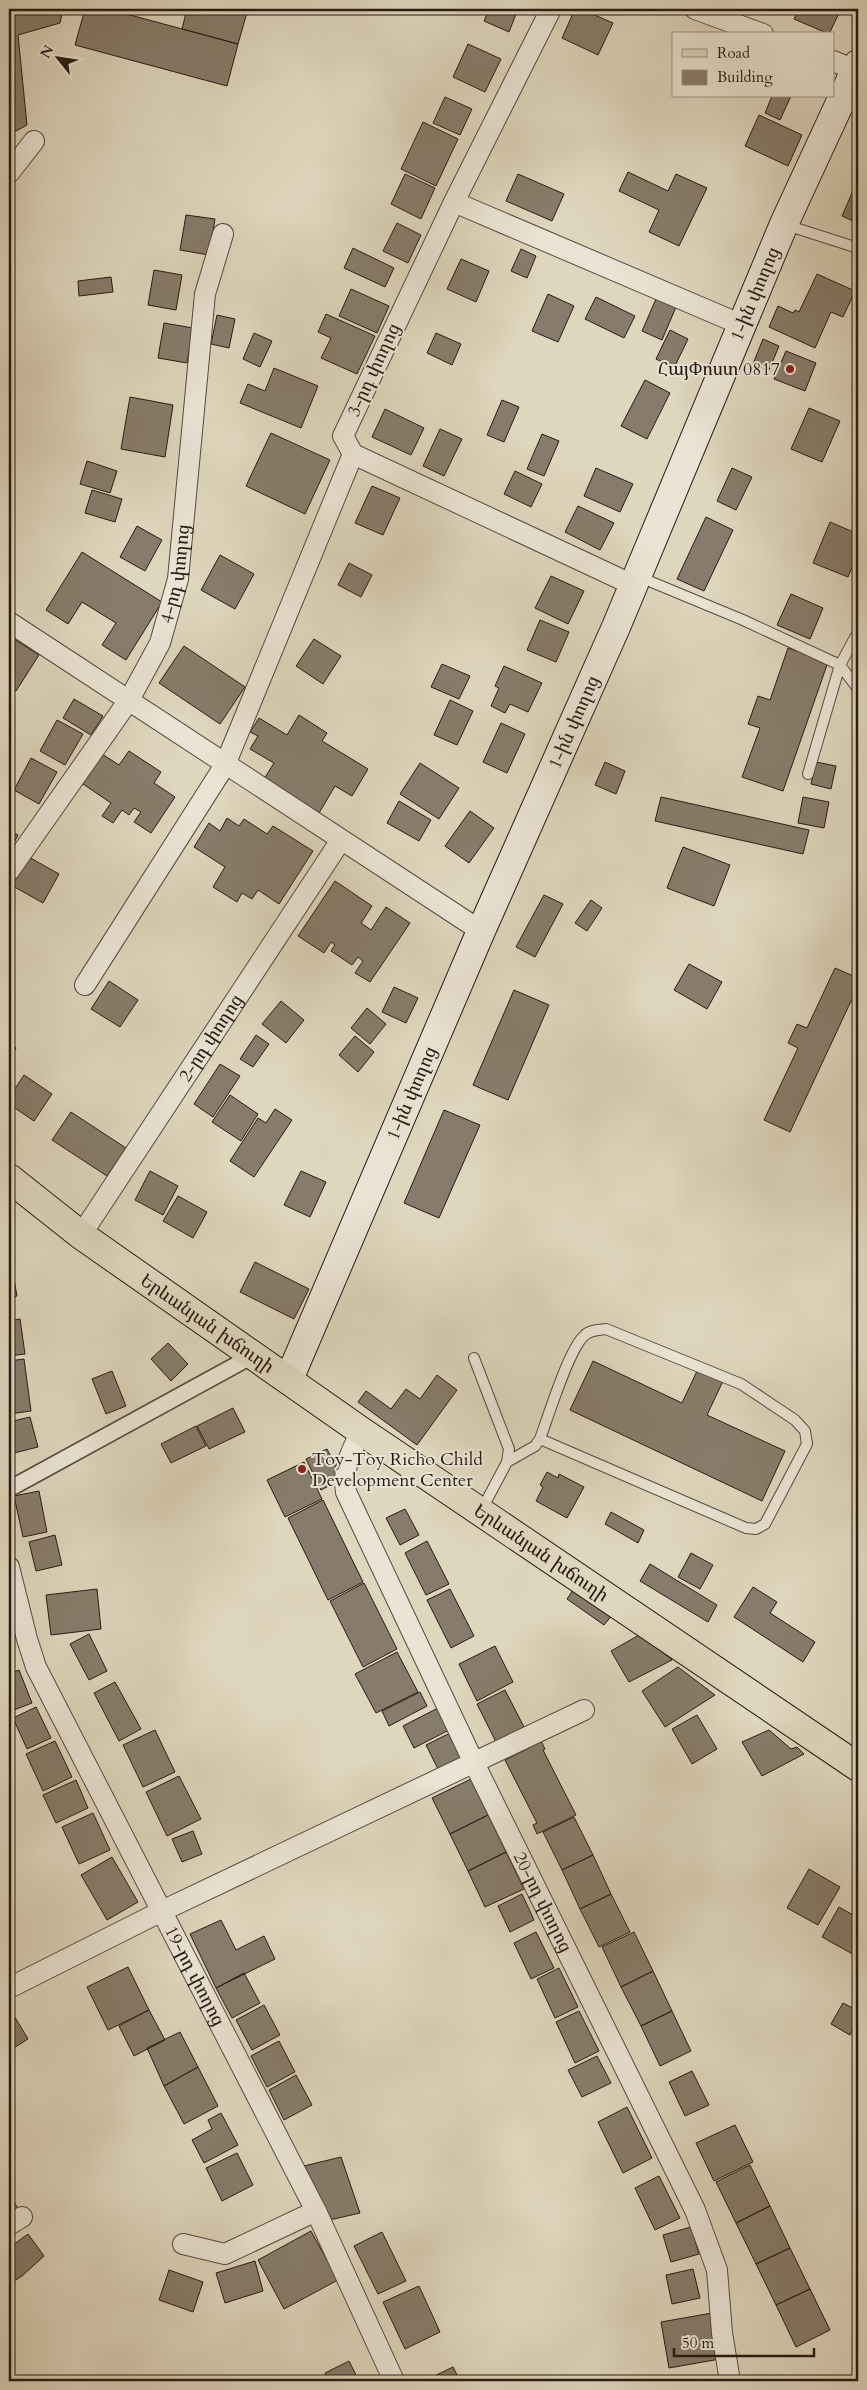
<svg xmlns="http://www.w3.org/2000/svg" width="867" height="2390" font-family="Cardo,'Noto Serif Armenian',serif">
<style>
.building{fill:#877c6b;stroke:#281a13}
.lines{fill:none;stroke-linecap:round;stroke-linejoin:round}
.service-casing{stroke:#56493e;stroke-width:12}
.pedestrian-casing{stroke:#56493e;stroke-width:18}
.minor-casing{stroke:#56493e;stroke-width:22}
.secondary-casing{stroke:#281a13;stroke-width:30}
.primary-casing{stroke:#281a13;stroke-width:30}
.service{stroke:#eae4d4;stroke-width:10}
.pedestrian{stroke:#eae4d4;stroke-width:15}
.minor{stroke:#eae4d4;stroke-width:20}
.secondary{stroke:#eae4d4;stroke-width:28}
.primary{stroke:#ded6bd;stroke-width:28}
.poi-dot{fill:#8f2418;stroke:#eae4d4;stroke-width:2}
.labels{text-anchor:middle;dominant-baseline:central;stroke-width:4;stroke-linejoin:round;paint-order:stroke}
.street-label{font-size:18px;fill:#281a13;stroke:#eae4d4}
.poi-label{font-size:18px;fill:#281a13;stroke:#eae4d4;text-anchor:end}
</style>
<rect width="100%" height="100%" fill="#ded6bd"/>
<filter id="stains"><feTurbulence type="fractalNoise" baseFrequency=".004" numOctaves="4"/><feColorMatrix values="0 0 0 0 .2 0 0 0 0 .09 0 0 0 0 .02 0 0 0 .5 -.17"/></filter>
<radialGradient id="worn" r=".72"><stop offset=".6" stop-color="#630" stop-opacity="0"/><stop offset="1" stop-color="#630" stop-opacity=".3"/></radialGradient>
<!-- building -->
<path class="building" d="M9 9H63L60 23 18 35 27 125 9 135Z
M85 9H108L238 44 227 86 75 45Z
M187 9H248L238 44 182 29Z
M489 9H518L509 32 484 21Z
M575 9H581L613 23 598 55 562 38Z
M799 9H841L829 34 794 19Z
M468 44 501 59 485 92 453 77Z
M772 96H791L780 120 765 113Z
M445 97 472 109 460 135 433 123Z
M759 115 802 135 788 166 745 146Z
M423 122 458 139 436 186 401 169Z
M628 172 668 191 676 174 707 188 679 246 649 232 659 210 619 191Z
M405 174 435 188 421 219 391 204Z
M518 174 564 194 552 221 506 201Z
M858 179V223L842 216Z
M186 215 215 219 209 255 180 250Z
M397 223 421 235 408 263 383 251Z
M353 248 394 268 385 287 344 268Z
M521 249 536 256 527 278 511 271Z
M461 259 489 271 476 302 447 289Z
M154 270 182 275 176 310 148 305Z
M817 274 855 291 843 317 831 312 815 348 769 327 778 306 793 313 795 310 799 312Z
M111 277 113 292 79 296 78 281Z
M351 289 389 306 377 333 339 316Z
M548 294 574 306 558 342 532 331Z
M596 297 635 316 624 338 585 319Z
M656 299 676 307 662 340 642 331Z
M326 314 375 336 357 374 321 358 331 338 318 332Z
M217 315 235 319 229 348 211 344Z
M164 323 193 328 187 363 158 358Z
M670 330 688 339 674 368 656 359Z
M254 333 272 341 260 367 243 359Z
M436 333 461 344 452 365 427 353Z
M763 339 779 346 769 370 753 364Z
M786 351 816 363 805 391 774 379Z
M274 368 318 386 301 428 240 403 248 384 265 391Z
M645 380 670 393 647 439 621 426Z
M130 397 173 405 165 457 121 449Z
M502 400 519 407 504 442 487 435Z
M809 408 840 421 822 462 791 449Z
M385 409 424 428 411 455 372 437Z
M440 429 462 439 444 476 423 466Z
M271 433 330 460 305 514 246 486Z
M542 434 559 441 544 476 527 469Z
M87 461 117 471 110 493 80 484Z
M596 468 633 484 620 512 584 496Z
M732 468 752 477 736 510 717 501Z
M515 471 542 484 531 507 504 494Z
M372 486 400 498 383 535 355 523Z
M92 490 122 499 115 522 85 513Z
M578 506 614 523 600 550 565 532Z
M706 517 733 530 704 591 677 579Z
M830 522 858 534V553L848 577 813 563Z
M137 526 162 540 145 571 120 557Z
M82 552 162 602 126 660 102 645 116 623 82 602 68 624 46 610Z
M220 555 254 574 235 609 201 590Z
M349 563 372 575 361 597 338 585Z
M551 576 584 591 568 624 535 608Z
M791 594 823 608 810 639 777 625Z
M540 620 569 632 556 662 527 650Z
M14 639 39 655 16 691 9 687V647Z
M314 639 341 656 323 684 296 666Z
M184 646 245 687 220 724 159 683Z
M788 648 828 662 783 791 742 777 760 728 748 724 758 696 770 700Z
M442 664 470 676 459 699 431 687Z
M504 666 542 683 528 712 510 704 505 713 491 706 499 688 495 686Z
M74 699 103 716 91 735 63 718Z
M450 700 473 711 457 745 434 735Z
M299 715 327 733 322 741 368 769 352 796 335 786 319 813 264 779 274 763 250 749 258 736 250 732 259 718 287 735Z
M57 720 83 734 65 765 40 751Z
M501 723 525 734 507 773 483 762Z
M129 751 161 772 154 783 175 797 151 833 134 822 141 812 134 808 129 815 122 810 113 823 102 816 111 803 83 784 102 754 119 765Z
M31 758 57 772 39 804 14 790Z
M605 762 625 771 616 794 595 785Z
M816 762 836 766 831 789 811 784Z
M420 763 459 788 439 819 400 794Z
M661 797 809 830 803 854 655 821Z
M803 797 829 802 824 828 798 823Z
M399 801 431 820 419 841 387 823Z
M470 811 494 828 469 863 445 846Z
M227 818 239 826 244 819 267 834 273 826 313 851 279 904 258 890 252 899 242 893 237 902 213 887 225 867 194 847 209 823 220 831Z
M9 830 18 835 9 852Z
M683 847 730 865 714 906 667 888Z
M27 856 59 874 43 903 11 885Z
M335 881 372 906 361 923 371 930 386 907 410 923 370 982 355 973 363 961 358 957 352 965 331 951 335 945 331 942 324 953 298 936Z
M544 895 563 904 535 957 516 947Z
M591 900 602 908 587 931 575 923Z
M689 964 722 982 707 1009 674 990Z
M835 968 858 978V986L790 1132 764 1120 798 1048 788 1043 797 1024 807 1028Z
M109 981 138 1000 120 1027 91 1009Z
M394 987 418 998 406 1023 382 1012Z
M514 990 549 1005 508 1100 473 1085Z
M281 1001 304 1020 286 1043 262 1024Z
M367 1008 386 1024 370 1044 351 1028Z
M256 1035 269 1044 253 1067 240 1059Z
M355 1036 374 1052 358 1072 339 1055Z
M9 1043 16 1048 9 1060Z
M220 1064 240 1076 213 1117 194 1104Z
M24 1075 52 1094 34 1121 9 1104V1098Z
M230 1095 258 1114 241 1141 212 1122Z
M275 1109 292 1120 254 1177 230 1161 258 1118 266 1123Z
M444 1110 480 1125 439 1218 404 1203Z
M71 1112 126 1148 107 1176 52 1140Z
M150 1171 178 1186 163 1215 135 1200Z
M301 1171 326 1182 310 1217 284 1205Z
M178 1196 207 1212 193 1238 163 1221Z
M9 1252 17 1296 9 1298Z
M255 1262 309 1289 294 1319 240 1292Z
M20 1319 25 1354 9 1356V1321Z
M168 1343 188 1364 171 1381 151 1359Z
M24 1359 31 1411 9 1414V1361Z
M593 1361 682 1403 698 1369 723 1381 707 1415 785 1451 762 1501 570 1410Z
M112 1371 126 1406 106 1414 92 1379Z
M437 1375 457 1390 417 1445 358 1402 366 1391 391 1409 406 1389 420 1399Z
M233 1408 245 1432 209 1449 197 1426Z
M30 1417 38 1447 10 1454 9 1422Z
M196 1426 206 1446 171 1463 161 1444Z
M327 1449 342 1479 321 1490 306 1459Z
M304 1462 322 1499 285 1517 267 1480Z
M547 1472 558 1478 559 1474 584 1487 567 1518 536 1501 543 1487 540 1485Z
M39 1491 47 1532 23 1537 14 1496Z
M323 1500 363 1582 328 1600 288 1518Z
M405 1509 419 1535 400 1545 386 1518Z
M611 1512 644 1530 638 1543 605 1524Z
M55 1535 62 1565 36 1571 29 1542Z
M427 1541 449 1584 426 1595 405 1553Z
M691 1553 713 1565 700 1589 678 1577Z
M650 1564 717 1605 708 1622 640 1581Z
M364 1583 397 1649 363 1667 330 1601Z
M575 1587 613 1614 604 1625 567 1599Z
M753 1587 777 1602 770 1613 815 1642 803 1662 734 1617Z
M97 1589 101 1629 51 1635 46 1595Z
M450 1589 474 1636 451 1648 427 1600Z
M89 1634 107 1671 89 1680 70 1644Z
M641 1634 672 1660 629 1682 611 1651Z
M495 1646 513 1682 477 1701 459 1664Z
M397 1652 418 1692 376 1713 355 1674Z
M678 1667 715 1695 665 1727 642 1691Z
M19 1670 32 1703 9 1712V1674Z
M115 1682 141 1729 119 1741 94 1693Z
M505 1690 524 1727 496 1742 477 1704Z
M420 1692 427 1706 389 1726 382 1711Z
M36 1707 51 1738 27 1749 13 1718Z
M438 1708 449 1730 414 1748 403 1726Z
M697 1715 717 1749 692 1764 672 1729Z
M155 1730 175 1772 143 1787 123 1745Z
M769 1730 791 1749 797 1747 804 1754 762 1776 742 1742Z
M450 1733 463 1758 439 1771 426 1745Z
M540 1739 545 1749 543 1750 576 1815 537 1834 533 1825 537 1823 505 1760 529 1748 527 1745Z
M55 1741 72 1777 43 1791 26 1754Z
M179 1776 201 1819 167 1836 146 1792Z
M471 1779 488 1815 450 1834 432 1798Z
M76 1780 88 1808 56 1823 43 1795Z
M93 1813 110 1850 79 1864 62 1827Z
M488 1815 506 1852 468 1871 450 1834Z
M574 1817 593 1855 562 1870 543 1832Z
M193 1831 202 1854 182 1862 172 1839Z
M506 1852 524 1889 485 1907 468 1871Z
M593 1855 611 1894 580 1909 562 1870Z
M112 1857 138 1902 107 1920 81 1875Z
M809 1869 840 1887 818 1925 787 1908Z
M522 1894 534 1920 510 1932 498 1906Z
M611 1894 630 1932 599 1947 580 1909Z
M839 1907 858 1918V1957L822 1937Z
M221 1920 236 1950 264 1936 275 1959 216 1988 190 1934Z
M536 1932 554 1968 531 1979 514 1943Z
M634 1932 653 1971 621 1987 602 1947Z
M128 1967 149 2010 108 2030 87 1987Z
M559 1968 578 2007 555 2018 537 1979Z
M653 1971 672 2011 641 2026 621 1987Z
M244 1973 260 2003 232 2018 216 1988Z
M843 2003 858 2011V2019L850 2035 831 2024Z
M264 2005 280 2035 252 2050 236 2020Z
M149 2010 165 2040 134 2056 119 2026Z
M579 2011 599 2051 575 2063 556 2022Z
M672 2011 691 2051 660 2066 641 2026Z
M13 2014 28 2039 9 2051V2017Z
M180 2032 198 2067 164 2086 147 2048Z
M279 2041 295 2072 267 2087 251 2056Z
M597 2056 611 2083 582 2097 568 2070Z
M198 2067 218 2106 184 2124 164 2086Z
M692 2071 709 2105 685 2116 669 2082Z
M296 2075 312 2105 284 2120 269 2090Z
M627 2107 652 2158 623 2173 598 2122Z
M221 2113 238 2145 204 2163 192 2140 212 2129 208 2120Z
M735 2125 753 2162 714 2181 696 2143Z
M237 2153 253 2185 222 2201 206 2168Z
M341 2157 360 2213 325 2221 304 2166Z
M750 2165 770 2206 736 2223 716 2182Z
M659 2176 680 2218 655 2230 635 2188Z
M9 2194 19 2210 9 2217Z
M770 2206 790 2248 756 2264 736 2223Z
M691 2227 699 2254 671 2262 663 2235Z
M311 2231 338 2280 284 2309 258 2260Z
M382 2232 406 2281 378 2294 354 2246Z
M28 2234 44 2256 22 2276 9 2284V2248Z
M790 2248 810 2289 776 2305 756 2264Z
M255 2261 263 2291 225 2303 216 2273Z
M693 2269 700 2298 672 2304 666 2275Z
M169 2270 203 2282 193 2312 159 2300Z
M419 2286 440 2332 405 2349 383 2302Z
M810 2289 830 2330 796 2347 776 2305Z
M712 2313 720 2359 669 2368 661 2322Z
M349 2361 359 2381H329L325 2373Z
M453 2367 460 2381H424Z"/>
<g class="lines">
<!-- service casing -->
<g class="service-casing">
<path id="service" d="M786 225 858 248
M637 576 743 620 840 665 858 689
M808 774 840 665 858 632
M474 1358 509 1449 507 1462 481 1511
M507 1462 535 1446 540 1439C548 1417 569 1349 584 1336 589 1330 599 1330 606 1329L741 1384 795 1420 805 1431 807 1444 765 1524 756 1529 746 1528 540 1439"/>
</g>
<!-- pedestrian casing -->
<g class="pedestrian-casing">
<path id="pedestrian" d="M9 1489 254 1355"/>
</g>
<!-- minor casing -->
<g class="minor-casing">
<g id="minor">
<path d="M551 9 454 202 343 436 353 454 633 585"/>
<path d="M695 9 763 34"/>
<path d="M833 61 855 70"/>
<path d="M9 173 34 141"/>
<path d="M454 202 742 325"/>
<path d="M9 622 481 931"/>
<path id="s1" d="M9 871 129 700 160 643 178 579 205 294 223 234"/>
<path d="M85 985 225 765 353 454"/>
<path id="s2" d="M81 1235 341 840"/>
<path id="s3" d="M361 1431C351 1453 342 1467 346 1492L474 1763 695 2210 717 2270 722 2333 730 2381"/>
<path id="s4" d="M9 1567 27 1639 36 1667 316 2211 394 2381"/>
<path d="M9 1988 162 1911 584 1710"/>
<path d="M9 2225 22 2217"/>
<path d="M183 2244 225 2254 316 2211"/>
</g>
</g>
<!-- secondary casing -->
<g class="secondary-casing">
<g id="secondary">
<path id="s5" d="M289 1379 481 931 616 627 784 224 858 64"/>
</g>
</g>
<!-- primary casing -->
<g class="primary-casing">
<g id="primary">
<path id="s6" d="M9 1178 81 1235 361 1431 858 1767"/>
</g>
</g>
<!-- service -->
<use href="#service" class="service"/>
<!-- pedestrian -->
<use href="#pedestrian" class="pedestrian"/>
<!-- minor -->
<use href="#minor" class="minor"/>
<!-- secondary -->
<use href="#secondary" class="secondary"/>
<!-- primary -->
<use href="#primary" class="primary"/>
</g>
<!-- markers -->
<g class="poi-dot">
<circle cx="790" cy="369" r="5"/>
<circle cx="302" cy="1469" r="5"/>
</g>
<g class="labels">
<!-- street labels -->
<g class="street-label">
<text stroke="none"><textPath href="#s5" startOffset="1181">1-ին փողոց</textPath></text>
<text transform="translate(374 370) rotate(-65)">3-րդ փողոց</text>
<text stroke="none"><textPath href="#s1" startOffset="345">4-րդ փողոց</textPath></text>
<text stroke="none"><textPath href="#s5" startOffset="716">1-ին փողոց</textPath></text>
<text stroke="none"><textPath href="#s2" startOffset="236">2-րդ փողոց</textPath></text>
<text stroke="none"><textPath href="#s5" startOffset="311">1-ին փողոց</textPath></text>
<text stroke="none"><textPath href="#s6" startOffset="246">Երևանյան խճուղի</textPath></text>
<text stroke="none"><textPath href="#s6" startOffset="651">Երևանյան խճուղի</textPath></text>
<text stroke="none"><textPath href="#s3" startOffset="519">20-րդ փողոց</textPath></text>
<text stroke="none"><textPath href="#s4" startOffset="451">19-րդ փողոց</textPath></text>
</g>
<!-- poi labels -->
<g class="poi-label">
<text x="780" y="369">ՀայՓոստ 0817</text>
<text x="312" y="1459" text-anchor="start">Toy-Toy Richo Child<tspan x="312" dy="21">Development Center</tspan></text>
</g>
</g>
<!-- margin -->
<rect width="867" height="2390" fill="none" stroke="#ded6bd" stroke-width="30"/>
<rect x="10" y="10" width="847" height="2370" fill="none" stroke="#281a13" stroke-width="2.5"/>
<rect x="15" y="15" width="837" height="2360" fill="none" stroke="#281a13"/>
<!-- legend -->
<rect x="672" y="32" width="162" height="65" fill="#eae4d4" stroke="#9c9387"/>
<rect x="682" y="49" width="25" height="8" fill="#ded6bd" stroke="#9c9387"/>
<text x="717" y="58" font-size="15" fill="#281a13">Road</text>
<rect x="682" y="70" width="25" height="15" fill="#877c6b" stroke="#9c9387"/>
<text x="717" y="82" font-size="15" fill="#281a13">Building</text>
<!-- north arrow -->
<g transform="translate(58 58) rotate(300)" stroke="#eae4d4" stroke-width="4" paint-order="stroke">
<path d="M0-4L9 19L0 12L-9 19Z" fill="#281a13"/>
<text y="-8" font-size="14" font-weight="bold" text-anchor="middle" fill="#281a13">N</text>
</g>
<!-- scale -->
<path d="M674 2348v8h140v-8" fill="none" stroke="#281a13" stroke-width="2.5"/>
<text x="682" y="2348" font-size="15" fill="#281a13" stroke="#eae4d4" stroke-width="4" paint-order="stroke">50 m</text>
<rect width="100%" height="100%" filter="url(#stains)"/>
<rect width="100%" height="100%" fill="url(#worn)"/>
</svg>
